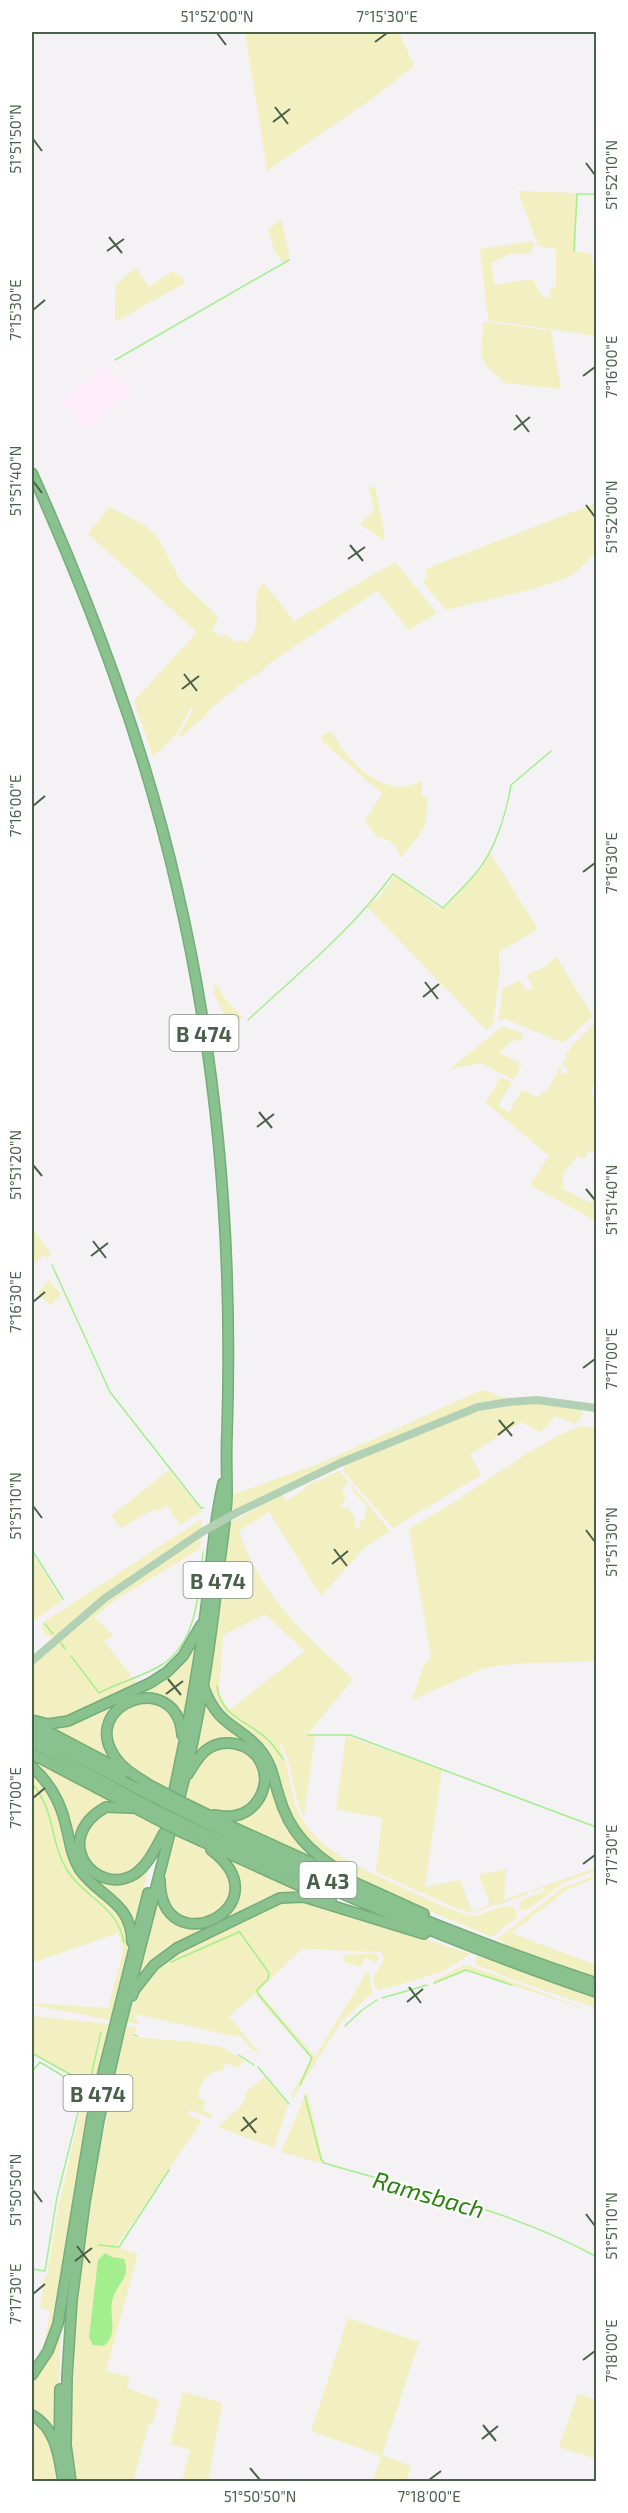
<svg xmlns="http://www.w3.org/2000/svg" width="628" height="2513" font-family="'Exo 2',sans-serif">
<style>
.commercial{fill:#fdeef9}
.green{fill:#f2efc1;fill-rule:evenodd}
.water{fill:#a4ef8d}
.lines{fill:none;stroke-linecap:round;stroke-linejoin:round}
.stream{stroke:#a4ef8d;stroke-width:1.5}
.highway-casing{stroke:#74ad79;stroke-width:12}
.major{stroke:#b2d1b4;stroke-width:8}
.highway{stroke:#89c28e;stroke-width:9}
.highway-bridge-casing{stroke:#74ad79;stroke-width:12;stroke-linecap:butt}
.major-bridge{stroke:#b2d1b4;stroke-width:8}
.highway-bridge{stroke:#89c28e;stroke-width:9}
.ticks{fill:none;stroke:#49614a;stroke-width:2}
.labels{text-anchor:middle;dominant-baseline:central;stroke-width:4.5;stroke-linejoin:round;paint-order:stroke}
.shield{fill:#fff;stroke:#809080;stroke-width:1.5}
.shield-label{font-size:21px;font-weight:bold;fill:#49614a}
.water-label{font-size:24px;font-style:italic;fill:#27840b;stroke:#fff}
.neatline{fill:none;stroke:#49614a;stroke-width:2}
.ticks-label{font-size:15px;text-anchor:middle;fill:#49614a}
</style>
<rect width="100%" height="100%" fill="#f4f2f4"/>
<!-- commercial -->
<path class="commercial" d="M105 365 136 391 86 431 61 400Z"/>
<!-- green -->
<path class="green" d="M245 32H399L414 66 373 98 267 171Z
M518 191 578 193 575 251 591 254 596 286V336L488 320 480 249 532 241 534 245 530 254H510L491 263 494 285 533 279 542 297H550L551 287H556V249L538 246Z
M281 219 290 258 282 262 275 252 268 230Z
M136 268 149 287 173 271 180 277 181 275 185 283 115 322 116 284Z
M483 321 551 331 561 389 505 383 484 364 485 360 481 358Z
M375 486 385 538 383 540 360 524 374 510 369 488Z
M596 503V532L594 536 596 539V552L571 576 533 589 446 610 422 581 428 576 425 569Z
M109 507 146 526 159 539 180 580 218 617 212 631 222 637 224 634 237 643 241 640 246 643C267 622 247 603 263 582L294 621 395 562 437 613 409 630 377 591 264 667 265 669 237 687 208 711 206 716 179 738 178 736 193 709 191 707 176 735 153 757 134 701 197 632 88 534Z
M328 732H332C347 762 387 803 422 780V796L428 798 425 827 401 858 396 847 389 840 377 837 365 821 382 794 321 740 322 735Z
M490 853 538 929 499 952 500 971 493 1024 486 1030 367 907 380 896 395 875 440 909 443 908 480 870Z
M556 957 593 1016 567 1040 561 1042 505 1019 499 1020 502 989 520 980 526 991 533 988 527 975 537 970 538 972Z
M215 982 226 1000 243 1017 232 1028 214 995Z
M596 1022V1082L593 1085 591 1093 596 1100V1154L590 1150 584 1159 577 1156 564 1172 563 1189 590 1203 596 1197V1221L530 1185 549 1156 486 1103 500 1077 512 1082 498 1106 509 1112 522 1090 539 1098 542 1091 547 1092 560 1067 562 1074 568 1073 566 1066 561 1064 566 1059V1053L570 1051 569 1048Z
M505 1027 524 1034 521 1040 512 1041 499 1053 523 1064 521 1066 518 1064 517 1067 520 1068 514 1080 481 1063 450 1069 500 1028Z
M32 1228 51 1253 48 1258 42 1255 37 1263 32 1259Z
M49 1280 61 1294 51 1305 37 1293Z
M481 1390 494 1393 498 1397 506 1396 504 1399 332 1462 227 1513 229 1496 326 1461Z
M530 1403 581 1409 583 1414 575 1424 556 1416 541 1432 521 1422 470 1454 481 1475 393 1528 343 1471 346 1462 472 1412Z
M580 1426 596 1428V1661C558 1664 520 1660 482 1669L412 1700 424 1665 431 1657 409 1529C432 1515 455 1502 477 1487 513 1464 540 1442 580 1426Z
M169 1470 202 1511 180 1525 166 1505 156 1512 154 1509 121 1528 111 1516Z
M339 1471 348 1481 342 1491 346 1496 341 1507 349 1509 356 1519 355 1528 359 1529 361 1520H364L367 1506 353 1492 352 1485 388 1528 389 1532 364 1548 321 1596 269 1512 239 1531C262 1599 303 1632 353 1679L307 1735 315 1736 304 1817C292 1793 294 1766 281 1744L279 1745C291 1767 288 1793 300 1815 320 1853 363 1868 399 1886 423 1897 446 1909 471 1916 485 1916 499 1903 513 1907L517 1913 516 1918 492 1937 401 1899 347 1872 323 1857 294 1826 274 1770 218 1711 208 1689 230 1523 282 1494 286 1501 301 1492 306 1486ZM265 1614 305 1651 229 1710 219 1692 223 1635Z
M202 1519V1528L144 1566 55 1636 49 1637 43 1633 42 1623Z
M201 1536 200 1549 118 1598 94 1617 113 1635 104 1641 138 1685 66 1719 49 1721 32 1716V1664L101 1604Z
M32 1553 62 1601 32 1622Z
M199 1640 183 1722 147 1695 108 1720 118 1765 45 1726 153 1684 188 1654Z
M204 1699 263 1759 279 1808 322 1863 228 1821 257 1807 264 1765 230 1741 192 1762Z
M142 1701C148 1703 155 1704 161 1706 191 1719 173 1767 168 1790 157 1784 144 1779 134 1772 116 1758 101 1730 121 1711 125 1706 136 1704 142 1701Z
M346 1736 442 1770 425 1887 460 1880 472 1912 490 1905 479 1875 506 1869 504 1900 529 1891 528 1894 473 1913 456 1908 376 1872 382 1818 336 1809Z
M226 1747C298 1756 247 1850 183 1797 191 1773 200 1754 226 1747Z
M32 1757 117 1803C88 1807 79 1819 76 1847L106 1881 150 1864 134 1927 80 1864 70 1833 32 1763Z
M32 1770 53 1798 69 1850 124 1917 130 1945 111 2020 32 2005V2003L108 2008 123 1951 118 1933 32 1963Z
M118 1809 135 1812 160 1826 148 1856 132 1872 116 1876 100 1873 85 1855 83 1834 101 1812Z
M175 1833C194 1840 218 1855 228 1873 233 1882 230 1892 229 1901L205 1921C198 1920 187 1921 181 1917 152 1898 168 1860 175 1833Z
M222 1854 318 1898 295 1894 177 1945 138 1980 159 1898 192 1927C208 1928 220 1923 230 1911L232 1867Z
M596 1868V1871L564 1882 526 1911 519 1908 520 1901 545 1891 544 1888 532 1892V1890Z
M596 1875V1878L568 1889 511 1933 596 1965V2008L511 1979 475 1964 477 1956 502 1964 505 1943 497 1939 562 1888Z
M297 1899 351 1914 470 1954 442 1972 381 1990 375 1987 373 1978 384 1959 381 1952 302 1949 260 1989 259 1992 315 2057 367 1972 369 1973 372 1993 342 2021 293 2098 292 2094 310 2061 309 2056 255 1994 229 2016 261 2055 250 2048 240 2035 238 2037 135 2014 139 2024 127 2022 134 2000 146 1979 167 1957 274 1903Z
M375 1953 379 1958 376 1963 366 1957 360 1967 342 1961 344 1955Z
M463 1965H468L596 2013 467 1970 433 1984V1981Z
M32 2016 110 2024 92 2104 52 2334 32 2372C32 2360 39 2356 43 2345 47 2334 48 2323 50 2311L40 2308 45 2275H47L58 2209 87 2084 32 2052Z
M126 2026 138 2028 133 2037 193 2042 221 2047 245 2060 237 2068 225 2063 222 2071H213L201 2084 198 2098 206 2101 203 2110 213 2115 210 2118 190 2110 188 2115 202 2121 116 2247 138 2254 106 2371 130 2377 127 2388 159 2400 153 2423H149L133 2481 73 2482C69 2439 70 2397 73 2354 80 2243 102 2135 126 2026Z
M265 2077 288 2105 274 2148 218 2127 242 2105 247 2091Z
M307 2091 324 2164 281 2152Z
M348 2318 419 2342 382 2455 411 2466 406 2481H373L381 2456 311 2431Z
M61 2325 57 2440 32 2414V2378Z
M183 2392 220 2402 222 2405 208 2481H182L190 2450 170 2444Z
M579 2394 596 2400V2459L559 2447 577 2396Z
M32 2418C54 2430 56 2459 60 2481H32Z"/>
<!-- water -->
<path class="water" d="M105 2253 112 2257 124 2259C132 2279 115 2284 112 2302 109 2317 119 2333 104 2346L93 2345 89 2337 98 2260Z"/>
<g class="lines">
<!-- stream -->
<path class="stream" d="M574 251 577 194H596
M115 360 289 260
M248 1020C297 974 353 929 393 874L443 908C454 896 466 885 476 873 495 850 506 815 511 785L551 751
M52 1265 110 1392 201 1508H204
M32 1550 63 1599
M45 1624 53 1634
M61 1643 65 1649
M71 1656 99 1693C119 1682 143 1677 163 1664 198 1640 199 1590 203 1552
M217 1686C220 1717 249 1721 268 1740 274 1745 278 1753 283 1759
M308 1735H350L596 1827
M32 1783C57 1814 49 1841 67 1870 85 1899 117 1905 124 1942
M239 1931 269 1973 268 1979 257 1990 258 1994 312 2058 300 2085
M171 1962 239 1932
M434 1983 466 1970 512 1985
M382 1998 427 1985
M345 2026 362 2010 377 2000
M134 2035 137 2036
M32 2053 89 2085 101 2032
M239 2055 254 2065
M258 2067 289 2104
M32 2072 40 2062 84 2089 57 2197 45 2271 32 2269
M305 2096 321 2159 324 2163C415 2190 512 2210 595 2256
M98 2245 119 2247 169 2170"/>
<!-- highway casing -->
<g class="highway-casing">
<path id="highway" d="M32 473C92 607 144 744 177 888 219 1067 233 1250 227 1434 226 1454 227 1475 227 1495 226 1523 221 1550 218 1577 209 1655 198 1732 177 1807
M204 1688C219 1729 242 1725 262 1752 272 1765 274 1781 279 1796 289 1832 311 1853 342 1872
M32 1720 48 1724 68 1721 150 1683 167 1672 183 1656 201 1625
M34 1724 125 1772
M32 1733 159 1800
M32 1743 156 1810
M32 1754 154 1818
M32 1767C49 1782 61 1803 66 1826 70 1841 71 1856 80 1870 100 1898 131 1901 132 1942
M188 1774C193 1766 197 1758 205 1751 222 1737 251 1742 261 1763 272 1785 257 1813 233 1816 226 1817 220 1816 214 1815
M142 1781 163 1792
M148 1784C136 1776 123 1769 115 1757 78 1703 177 1668 182 1735
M171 1804C185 1742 197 1678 205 1615 211 1571 213 1526 223 1483
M186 1804 233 1827 424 1914
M131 1808 106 1807C49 1839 96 1898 135 1874 149 1864 156 1847 164 1833
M183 1812C318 1878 455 1936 596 1983
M181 1822C317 1885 454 1944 596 1992
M179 1831 331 1900
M160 1880C160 1967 287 1907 211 1850
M132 1996 135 1989 154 1965 177 1948 280 1898 304 1897 424 1934
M32 2375 48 2351 58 2324 92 2117 148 1893
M32 2415C56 2428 59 2457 63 2482
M59 2456 60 2389
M71 2482 66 2445 67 2377 72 2300 85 2202 99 2120 120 2027 173 1821"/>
</g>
<!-- major -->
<path class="major" d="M236 1513 340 1463 478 1407 509 1402 537 1400 596 1408
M32 1661 105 1598 202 1532"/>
<!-- highway -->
<use href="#highway" class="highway"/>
<!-- highway-bridge casing -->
<g class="highway-bridge-casing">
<path id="highway-bridge" d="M163 1792 186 1804
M159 1800 183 1812
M156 1810 181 1822
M154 1818 179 1831"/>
</g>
<!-- major-bridge -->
<path class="major-bridge" d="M202 1532 236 1513"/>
<!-- highway-bridge -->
<use href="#highway-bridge" class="highway-bridge"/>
</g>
<!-- ticks -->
<path class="ticks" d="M217 33 226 45M375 42 387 33M275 107 288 124M273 122 290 109M33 139 42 151M586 163 595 175M109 237 122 253M107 251 124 239M33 310 45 300M583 376 595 367M516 415 529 432M514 430 530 417M33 481 42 493M586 505 595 517M350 545 363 561M348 559 365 547M184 674 197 691M182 689 199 676M33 806 45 796M583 872 595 863M425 982 438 999M423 997 439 984M259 1112 272 1128M257 1127 274 1114M33 1165 42 1176M586 1189 595 1200M93 1241 106 1258M91 1256 108 1243M33 1302 45 1292M583 1368 595 1359M499 1420 512 1436M498 1435 514 1422M33 1506 42 1518M586 1530 595 1542M334 1549 347 1566M332 1564 348 1551M168 1679 181 1695M166 1694 183 1681M33 1798 45 1788M583 1864 595 1855M409 1987 421 2003M407 2002 423 1989M243 2117 256 2133M241 2131 257 2118M33 2190 42 2202M586 2214 595 2226M77 2246 90 2263M75 2261 92 2248M33 2294 45 2284M583 2360 595 2351M483 2425 496 2441M482 2439 498 2426M250 2468 260 2480M429 2480 441 2471"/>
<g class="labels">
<!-- shield labels -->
<g class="shield">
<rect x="169.5" y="1015" width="69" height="36" rx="4.5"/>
<rect x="183.5" y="1562" width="69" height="36" rx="4.5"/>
<rect x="299.5" y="1862" width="57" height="36" rx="4.5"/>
<rect x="63.5" y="2075" width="69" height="36" rx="4.5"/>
</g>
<g class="shield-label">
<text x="204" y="1033">B 474</text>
<text x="218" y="1580">B 474</text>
<text x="328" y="1880">A 43</text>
<text x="98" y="2093">B 474</text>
</g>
<!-- water labels -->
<g class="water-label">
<text transform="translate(429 2194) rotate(16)">Ramsbach</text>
</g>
</g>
<!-- border -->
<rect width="628" height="2513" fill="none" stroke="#ffffff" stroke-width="66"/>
<rect x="33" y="33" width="562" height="2447" class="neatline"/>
<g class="ticks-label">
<text x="217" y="22">51°52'00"N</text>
<text x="387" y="22">7°15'30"E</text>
<text transform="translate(16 139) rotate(-90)" y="5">51°51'50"N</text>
<text transform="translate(612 175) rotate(-90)" y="5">51°52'10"N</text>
<text transform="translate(16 310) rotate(-90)" y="5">7°15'30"E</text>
<text transform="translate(612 367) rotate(-90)" y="5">7°16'00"E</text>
<text transform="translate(16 481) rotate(-90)" y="5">51°51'40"N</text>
<text transform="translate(612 517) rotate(-90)" y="5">51°52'00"N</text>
<text transform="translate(16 806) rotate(-90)" y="5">7°16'00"E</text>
<text transform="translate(612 863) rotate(-90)" y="5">7°16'30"E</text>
<text transform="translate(16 1165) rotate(-90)" y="5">51°51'20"N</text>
<text transform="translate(612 1200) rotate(-90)" y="5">51°51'40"N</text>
<text transform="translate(16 1302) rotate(-90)" y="5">7°16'30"E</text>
<text transform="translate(612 1359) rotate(-90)" y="5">7°17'00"E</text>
<text transform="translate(16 1506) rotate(-90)" y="5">51°51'10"N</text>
<text transform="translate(612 1542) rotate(-90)" y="5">51°51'30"N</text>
<text transform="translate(16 1798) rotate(-90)" y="5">7°17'00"E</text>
<text transform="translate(612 1855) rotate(-90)" y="5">7°17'30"E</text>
<text transform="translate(16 2190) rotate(-90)" y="5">51°50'50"N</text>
<text transform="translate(612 2226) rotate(-90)" y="5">51°51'10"N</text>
<text transform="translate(16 2294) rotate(-90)" y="5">7°17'30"E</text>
<text transform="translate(612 2351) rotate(-90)" y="5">7°18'00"E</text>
<text x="260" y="2502">51°50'50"N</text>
<text x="429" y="2502">7°18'00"E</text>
</g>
</svg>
